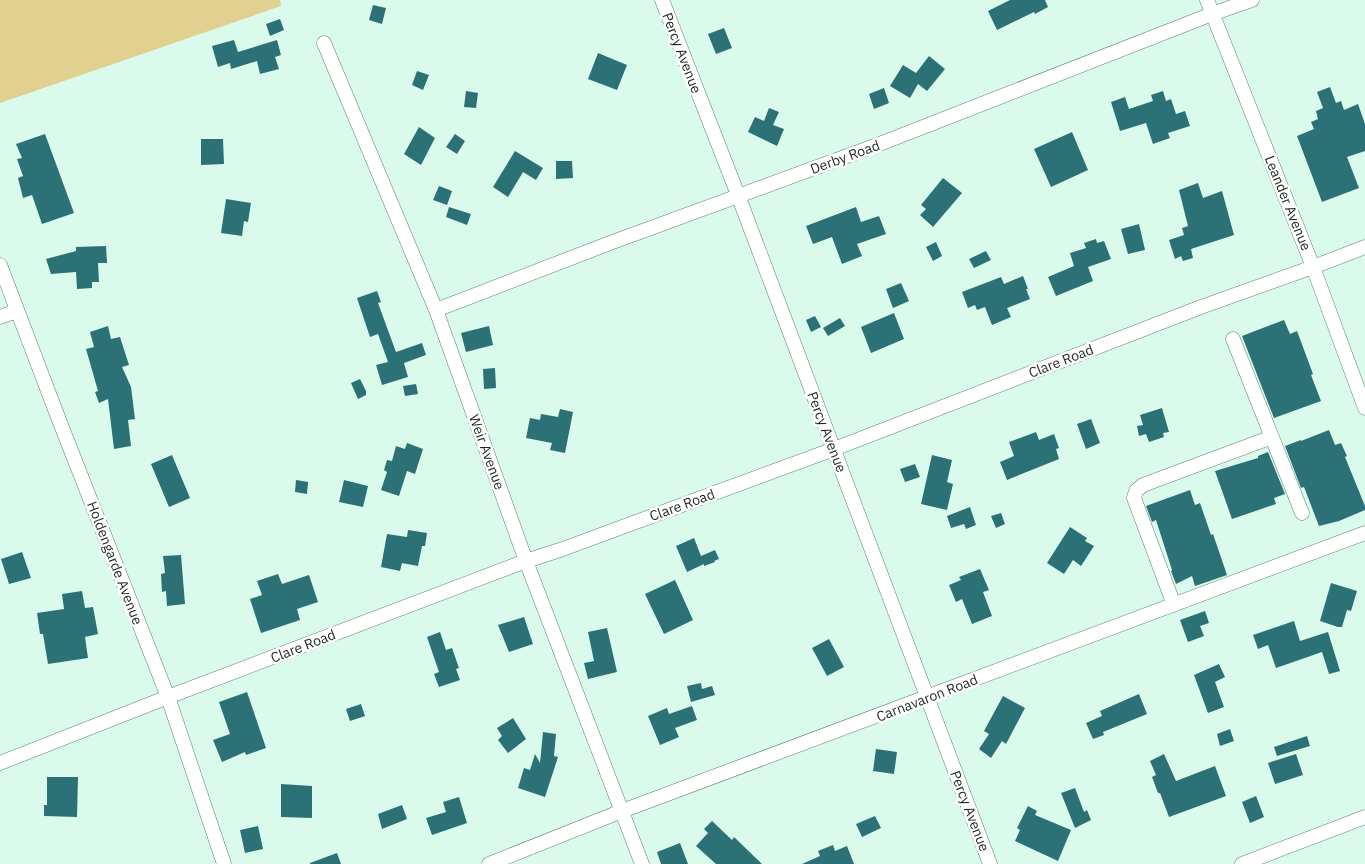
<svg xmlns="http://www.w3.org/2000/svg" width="1365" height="864" font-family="'IBM Plex Sans',sans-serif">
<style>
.green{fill:#e1d090}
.building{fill:#2c7175}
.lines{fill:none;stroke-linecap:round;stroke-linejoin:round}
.minor-casing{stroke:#607e70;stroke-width:15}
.minor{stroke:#fff;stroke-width:14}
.labels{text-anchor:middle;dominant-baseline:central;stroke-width:5;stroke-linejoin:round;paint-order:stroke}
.street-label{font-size:14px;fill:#1c2823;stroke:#fff}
</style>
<rect width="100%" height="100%" fill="#dafbeb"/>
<!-- green -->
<path class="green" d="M0 0H280L281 6 0 103Z"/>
<!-- building -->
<path class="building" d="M1010 0H1045L1048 7 1035 14 1034 12 997 30 988 11Z
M373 5 386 8 382 24 369 20Z
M280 19 284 30 270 36 266 24Z
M724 28 732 48 716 54 708 34Z
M234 40 238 52 277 40 281 55 275 57 279 69 260 74 257 61 231 69 230 63 218 67 212 46Z
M598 53 627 65 617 90 588 79Z
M929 56 945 69 927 91 918 84 910 98 890 86 903 65 916 73Z
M417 71 429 75 423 90 412 85Z
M1330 87 1336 103 1341 101 1344 110 1358 104 1365 124V151L1347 157 1359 188 1322 202 1297 136 1314 129 1311 122 1318 119 1316 111 1323 108 1317 92Z
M884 88 889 103 874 109 869 94Z
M466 91 478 93 476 108 464 107Z
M1163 91 1166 101 1171 99 1176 114 1185 111 1190 126 1168 133 1170 138 1153 144 1146 123 1120 131 1111 102 1125 97 1129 109 1153 101 1151 95Z
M769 108 779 112 773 125 784 129 777 146 748 132 755 117 764 121Z
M419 127 435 138 421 165 404 154Z
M1072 132 1088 170 1051 187 1034 149Z
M45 134 74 213 42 224 32 195 23 198 18 178 23 176 17 159 22 158 16 144Z
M455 134 465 141 457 154 446 147Z
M201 139H223L224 164 201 165Z
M515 151 543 168 536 180 523 172 508 197 493 187Z
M556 161H572L573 178 556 179Z
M943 178 962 193 933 227 920 215 926 209 921 205Z
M1198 183 1203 198 1222 191 1234 235 1191 249 1193 258 1183 261 1181 256 1175 259 1169 240 1184 235 1182 228 1188 226 1179 190Z
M439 186 452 191 447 205 433 200Z
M226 199 251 203 248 222 244 221 242 236 221 233Z
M449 207 471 214 467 225 446 217Z
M856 207 861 222 879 216 886 234 857 244 862 256 842 264 832 237 813 244 806 226Z
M1139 224 1145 250 1128 254 1121 229Z
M1096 239 1097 243 1104 241 1111 259 1088 267 1093 281 1056 296 1048 277 1074 266 1070 253 1086 248 1084 243Z
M936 242 942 256 933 261 926 247Z
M106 246 107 263H98L99 282H92V288L77 289 76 272 51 274 46 259 76 251V247Z
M986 251 991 260 974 268 969 259Z
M1023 276 1028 289H1026L1030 299 1007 308 1011 317 992 325 985 307 977 310 975 305 968 308 962 292 1001 277 1004 284Z
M901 283 909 301 893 308 886 289Z
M377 291 381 302 378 303 396 352 422 343 426 355 404 363 408 377 382 385 376 365 388 362 378 334 370 337 357 298Z
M894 313 904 339 871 353 861 327Z
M815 316 821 327 811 332 806 320Z
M840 318 845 326 828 336 823 328Z
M1284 320 1290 334 1297 331 1313 374 1311 375 1321 401 1274 418 1242 336Z
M108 326 111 339 120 337 129 365 122 367 131 387 135 419 128 420 131 446 114 449 108 399 99 403 95 392 98 391 86 349 94 347 90 332Z
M489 326 493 345 466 352 461 333Z
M495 368 496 388 484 389 483 369Z
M360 379 366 391V395L358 399 351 383Z
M416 384 418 394 405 396 403 386Z
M1162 408 1169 432 1163 433 1164 437 1149 442 1146 434 1139 436 1137 426 1143 425 1140 415Z
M560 409 573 412 565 453 550 450 552 443 526 438 530 418 540 420 541 414 558 417Z
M1091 419 1100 443 1086 449 1077 424Z
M1329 430 1335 445 1341 443 1347 456 1345 457 1365 506V510L1339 521 1319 526 1304 487 1301 488 1285 446 1301 440V441Z
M1036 432 1039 440 1054 434 1059 448 1056 449 1059 459 1007 480 1000 462 1014 456 1009 442Z
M407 443 423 449 415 474 407 471 399 496 381 490 387 472 384 470 387 460 392 461 396 446 405 449Z
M1268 452 1285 494 1274 498 1276 504 1232 519 1215 471 1258 458V456Z
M172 455 190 498 169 507 151 464Z
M932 455 952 460 947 482 953 484 947 510 921 504Z
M915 464 920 477 905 482 900 469Z
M296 480 308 482 307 494 295 492Z
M344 480 368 486 363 507 339 502Z
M1190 490 1195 505 1200 503 1211 535 1213 534 1227 575 1195 586 1192 576 1176 584 1171 571 1172 570 1156 520 1152 522 1146 506Z
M970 507 976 525 966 529 964 524 951 528 947 516Z
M1001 513 1005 524 996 528 991 516Z
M1070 527 1087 538 1085 541 1094 546 1081 566 1073 560 1064 574 1047 563Z
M408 530 427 533 425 546H422L418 566 402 563 400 571 381 567 387 534 407 537Z
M694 538 701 556 715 550 719 559 714 561 715 562 704 566V564L687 572 676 546Z
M22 552 31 578 9 584 1 559Z
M181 555 185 604 167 606 166 591 162 592 161 574 165 573 163 556Z
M980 569 989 590 983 592 992 616 972 624 962 599 956 602 949 585 961 580 959 577Z
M278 574 282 584 309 575 318 602 297 609 300 620 261 633 250 599 262 595 257 581Z
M675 580 693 620 664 634 645 594Z
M1331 583 1357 591 1351 611 1347 610 1342 627H1338L1320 621Z
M82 591 85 608 93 607 98 634 85 637 88 658 48 664 43 634H40L37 613 64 609 62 594Z
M1205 611 1209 623 1200 626 1204 636 1188 642 1180 620Z
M524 617 533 644 509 652 498 625Z
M1294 621 1300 641 1328 632 1340 671 1329 674 1322 652 1276 668 1268 645 1258 649 1253 635Z
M607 628 617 672 588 679 584 663 594 661 588 632Z
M440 632 446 650 452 648 459 668 456 669 460 680 439 687 434 674 439 672 427 637Z
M829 639 844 667 827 676 812 648Z
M1219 664 1225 677 1215 682 1224 707 1208 713 1194 675Z
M701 683 702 689 712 686 715 695 691 702 687 686Z
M247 692 266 748 246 755 245 752 222 762 213 740 230 734 219 702Z
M1139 694 1147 714 1103 732 1104 735 1093 739 1086 723 1102 716 1100 711Z
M1003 696 1025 708 1006 744 1002 741 991 758 979 749 989 734 984 731Z
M361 704 365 716 350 721 346 709Z
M692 706 697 720 675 728 679 737 660 745 648 716 667 708 669 714Z
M513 718 526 739 508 753 498 740 502 736 497 728Z
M1230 729 1234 741 1220 746 1217 734Z
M543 732 556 734 554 756 558 757 545 797 518 788 524 768 530 770 535 754 540 763Z
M1307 736 1310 746 1277 756 1274 747Z
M876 749 897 752 894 774 873 771Z
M1164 754 1176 781 1215 766 1226 796 1169 817 1160 793H1158L1152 777 1156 775 1150 761Z
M1296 754 1303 775 1275 784 1268 763Z
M47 777H78L77 817 44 816V805H47Z
M281 784 312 786V818L281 817Z
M1075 788 1084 812 1087 810 1091 820 1075 828 1061 793Z
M1256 796 1264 817 1250 823 1242 802Z
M459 797 467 823 432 835 426 818 446 812 443 802Z
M402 805 407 819 382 829 378 814Z
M1028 806 1037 811 1035 815 1071 830 1058 861 1015 841 1020 830 1017 828Z
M875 816 881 828 862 837 856 824Z
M712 821 732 840 734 837 762 864H716L696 846 708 833 704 829Z
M258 826 263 849 245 853 240 830Z
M680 843 688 864H661L657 852Z
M833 845 835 851 847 846 854 864H802L820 856 818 851Z
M337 853 341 864H310V863Z"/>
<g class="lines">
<!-- minor casing -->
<g class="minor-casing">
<path id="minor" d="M662 0 738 195 990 864
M1207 0 1313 267 1365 408
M324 43 436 310 526 561 642 864
M0 265 61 425 168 697 224 864
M436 310 610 243 877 145 1212 14 1252 0
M0 317 17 311
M1233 339 1302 513
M1174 605 1134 498 1136 491 1143 485 1272 437
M0 763 168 697 526 561 560 550 834 449 1201 307 1313 267 1365 247
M489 864 622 811 1365 533
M1242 864 1365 817"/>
</g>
<!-- minor -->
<use href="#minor" class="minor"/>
</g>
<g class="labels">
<!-- street labels -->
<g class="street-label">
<text transform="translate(682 53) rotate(69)">Percy Avenue</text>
<text transform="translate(845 157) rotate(-20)">Derby Road</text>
<text transform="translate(1288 203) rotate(68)">Leander Avenue</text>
<text transform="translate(1061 361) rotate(-21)">Clare Road</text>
<text transform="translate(827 432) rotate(69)">Percy Avenue</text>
<text transform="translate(487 452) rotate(70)">Weir Avenue</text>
<text transform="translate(682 505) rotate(-20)">Clare Road</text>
<text transform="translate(115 563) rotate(69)">Holdengarde Avenue</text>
<text transform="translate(303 646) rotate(-21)">Clare Road</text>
<text transform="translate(927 698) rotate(-21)">Carnavaron Road</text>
<text transform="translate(970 811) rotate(69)">Percy Avenue</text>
</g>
</g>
</svg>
